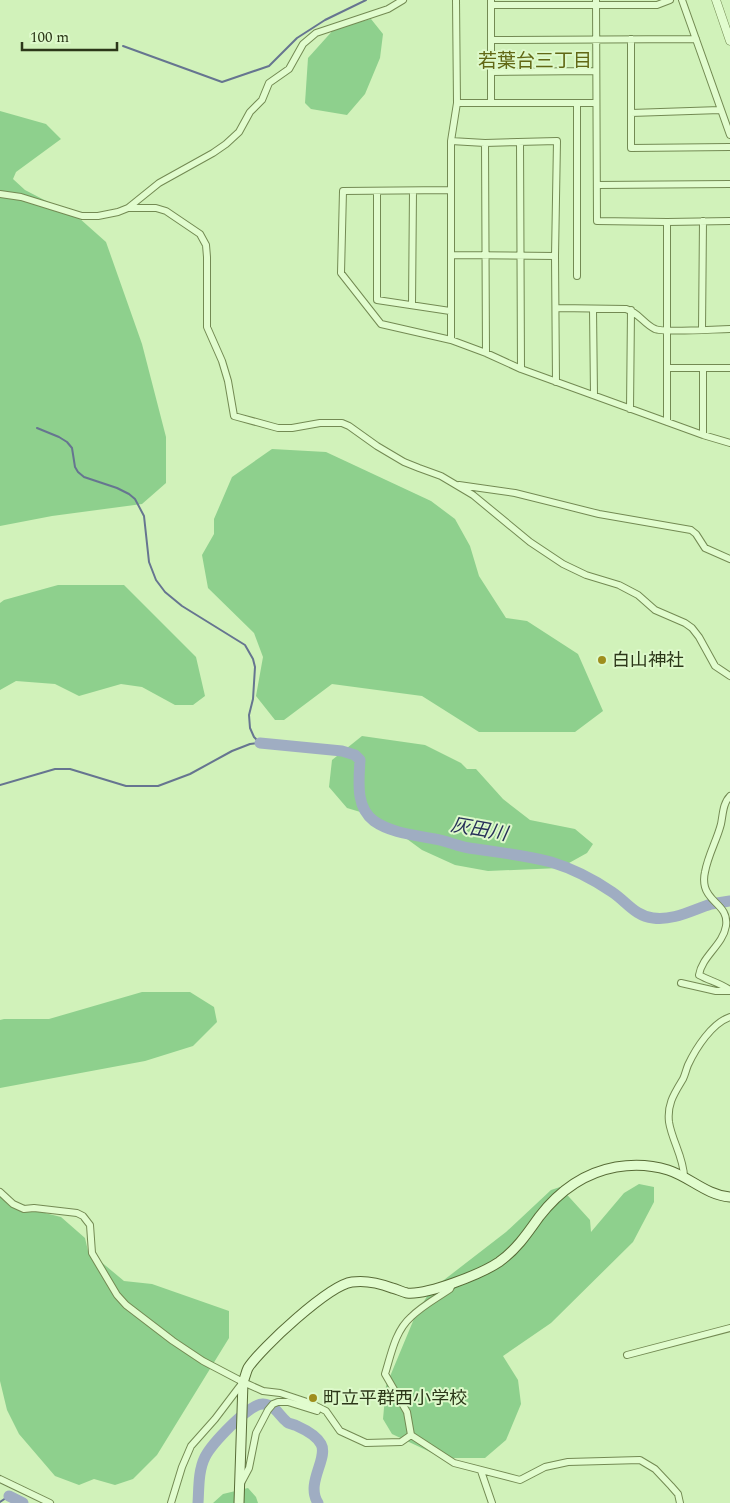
<svg xmlns="http://www.w3.org/2000/svg" width="730" height="1503" font-family="Spectral,'Noto Sans JP',serif">
<style>
.green{fill:#8ed08d}
.lines{fill:none;stroke-linecap:round;stroke-linejoin:round}
.stream{stroke:#667590;stroke-width:2}
.river{stroke:#9fadc2;stroke-width:11}
.minor-casing{stroke:#738a53;stroke-width:8}
.tertiary-casing{stroke:#738a53;stroke-width:9}
.secondary-casing{stroke:#576b36;stroke-width:11}
.minor{stroke:#e1fcce;stroke-width:6}
.tertiary{stroke:#e1fcce;stroke-width:8}
.secondary{stroke:#e1fcce;stroke-width:9}
.poi-dot{fill:#9e8e1d;stroke:#ddf9ca;stroke-width:2}
.labels{text-anchor:middle;dominant-baseline:central;stroke-width:4;stroke-linejoin:round;paint-order:stroke}
.poi-label{font-size:18px;fill:#2c3719;stroke:#ddf9ca;text-anchor:start}
.neighbourhood-label{font-size:19px;fill:#616815;stroke:#ddf9ca}
.water-label{font-size:19px;font-style:italic;fill:#273059;stroke:#ddf9ca}
</style>
<rect width="100%" height="100%" fill="#d1f2ba"/>
<!-- green -->
<path class="green" d="M371 19 383 34 380 58 365 94 347 115 311 109 305 103 308 58 335 28Z
M0 111 46 124 61 139 16 172 13 179 25 190 79 218 106 242 142 344 166 437V483L142 504 52 516 0 526Z
M272 449 326 452 431 501 455 519 470 546 479 576 506 618 527 621 578 654 603 711 575 732H479L422 696 332 684 284 720H275L256 696 263 657 254 633 208 588 202 555 214 534V519L232 477Z
M58 585H124L196 657 205 696 193 705H175L142 687 121 684 79 696 55 684 16 681 0 690V603L4 600Z
M362 736 425 745 461 763 467 769H476L503 799 530 820 575 829 593 844 587 853 560 868 488 871 455 865 422 850 377 817 347 808 329 787 332 760Z
M142 992H190L214 1007 217 1022 193 1046 145 1061 0 1088V1020L4 1019H49Z
M639 1184 654 1187V1202L633 1242 551 1323 503 1356 518 1380 521 1404 506 1440 485 1458H443L392 1434 383 1419 386 1386 416 1314 431 1290 506 1232 551 1190 560 1187 590 1220 591 1232 624 1193Z
M0 1194 13 1205 61 1217 85 1238 88 1251 124 1281 152 1284 229 1311V1338L157 1455 133 1479 115 1485 94 1479 79 1485 55 1476 19 1434 7 1410 0 1381Z
M248 1488 256 1497 258 1503H213L223 1494Z"/>
<g class="lines">
<!-- stream -->
<path class="stream" d="M123 46 222 82 269 66 297 38 325 20 366 0
M37 428 59 437 67 442 72 448 75 467 78 472 84 477 117 488 129 494 135 499 144 516 149 562 156 580 165 592 182 606 245 645 253 659 255 667 253 699 249 715 250 728 254 737 260 743
M0 785 55 769H70L126 786H158L190 774 232 751 250 744 258 743
M0 1502 9 1496"/>
<!-- river -->
<path class="river" d="M260 743 342 751 355 755 360 760C359 780 355 807 374 821 391 833 415 835 435 839 447 841 457 846 469 848 496 852 524 855 551 862 574 869 593 879 612 892 627 902 635 916 653 918 673 921 692 910 711 904 717 903 724 902 730 901
M9 1496 23 1503
M198 1503C199 1489 198 1471 205 1457 211 1445 249 1403 263 1404 276 1405 278 1415 287 1422 289 1424 294 1424 297 1426 306 1430 316 1435 321 1444 329 1458 305 1483 318 1503"/>
<!-- minor casing -->
<g class="minor-casing">
<path id="minor" d="M491 0V103
M596 0 597 221 667 222 730 221
M682 0 730 135
M491 5H657L670 0
M631 39V148L730 147
M491 40 696 39
M491 72 595 71
M457 103H596
M631 113 720 110
M451 141 485 143 557 141 555 256 556 382
M520 142 521 369
M485 143 486 353
M597 185 730 184
M451 190 343 191 341 273 381 324 451 340 486 353 521 369 703 435 730 443
M377 191V300L450 311
M0 194 21 197 82 216H98L118 212 128 208 159 183 213 153 226 144 239 132 250 112 262 100 269 83 289 69 303 44 316 33 388 9 403 0
M128 208H156L166 211 200 234 206 245 207 257V327L222 361 228 381 234 416 278 428H292L320 423H342L349 426 377 446 404 462 419 468 441 476 473 495 530 542 563 564 586 575 619 585 638 595 655 610 685 623 692 628 699 637 715 666 730 676
M667 222V422
M451 255 555 256
M577 276V104
M412 305 413 191
M557 308 626 309C638 312 644 324 655 329 663 333 717 329 730 329
M593 309 594 395
M702 330 703 221
M451 340V141L457 103 456 0
M667 368H730
M630 409 631 310
M703 435V368
M459 485 515 493 599 514 691 530 696 534 705 548 730 559
M730 796C723 803 723 814 721 824 717 840 708 855 705 872 704 876 704 883 705 887 709 903 729 906 726 926 723 945 702 956 699 975 710 981 720 983 730 990
M681 983 716 991H730
M684 1177C684 1158 672 1141 669 1122 667 1104 674 1094 683 1079 685 1075 686 1070 688 1065 696 1048 712 1023 730 1017
M0 1192 13 1204 24 1209 34 1208 77 1213 83 1216 90 1225 92 1253 117 1295 126 1305 173 1341 203 1361 243 1382 263 1391 280 1393 310 1403 326 1411 340 1431 366 1443 401 1442 411 1435
M627 1355 730 1328
M411 1435 454 1463 520 1480 545 1467 568 1462 640 1460 655 1469 671 1486 678 1494 680 1503
M411 1435 407 1412 385 1374C391 1355 395 1331 411 1317 422 1306 437 1298 450 1289L453 1283
M481 1471 492 1503
M0 1479 50 1503
M241 1483 249 1468 256 1433 268 1410 273 1404 278 1402H288L317 1411
M171 1503 182 1467 191 1446 215 1419 243 1382"/>
</g>
<!-- tertiary casing -->
<g class="tertiary-casing">
<path id="tertiary" d="M716 0 730 41"/>
</g>
<!-- secondary casing -->
<g class="secondary-casing">
<path id="secondary" d="M239 1503 243 1382C245 1378 246 1372 248 1368 261 1348 329 1285 352 1282 366 1280 379 1283 392 1288 397 1289 402 1292 407 1293 428 1295 481 1274 499 1262 516 1250 527 1234 539 1217 559 1191 583 1173 616 1167 633 1164 652 1165 668 1170 690 1177 706 1195 730 1197"/>
</g>
<!-- minor -->
<use href="#minor" class="minor"/>
<!-- tertiary -->
<use href="#tertiary" class="tertiary"/>
<!-- secondary -->
<use href="#secondary" class="secondary"/>
</g>
<!-- markers -->
<g class="poi-dot">
<circle cx="602" cy="660" r="5"/>
<circle cx="313" cy="1398" r="5"/>
</g>
<g class="labels">
<!-- poi labels -->
<g class="poi-label">
<text x="612" y="660">白山神社</text>
<text x="323" y="1398">町立平群西小学校</text>
</g>
<!-- neighbourhood labels -->
<g class="neighbourhood-label">
<text x="535" y="61">若葉台三丁目</text>
</g>
<!-- water labels -->
<g class="water-label">
<text transform="translate(479 830) rotate(10)">灰田川</text>
</g>
</g>
<!-- scale -->
<path d="M22 42v8h95v-8" fill="none" stroke="#2c3719" stroke-width="2.5"/>
<text x="30" y="42" font-size="15" fill="#2c3719" stroke="#ddf9ca" stroke-width="4" paint-order="stroke">100 m</text>
</svg>
